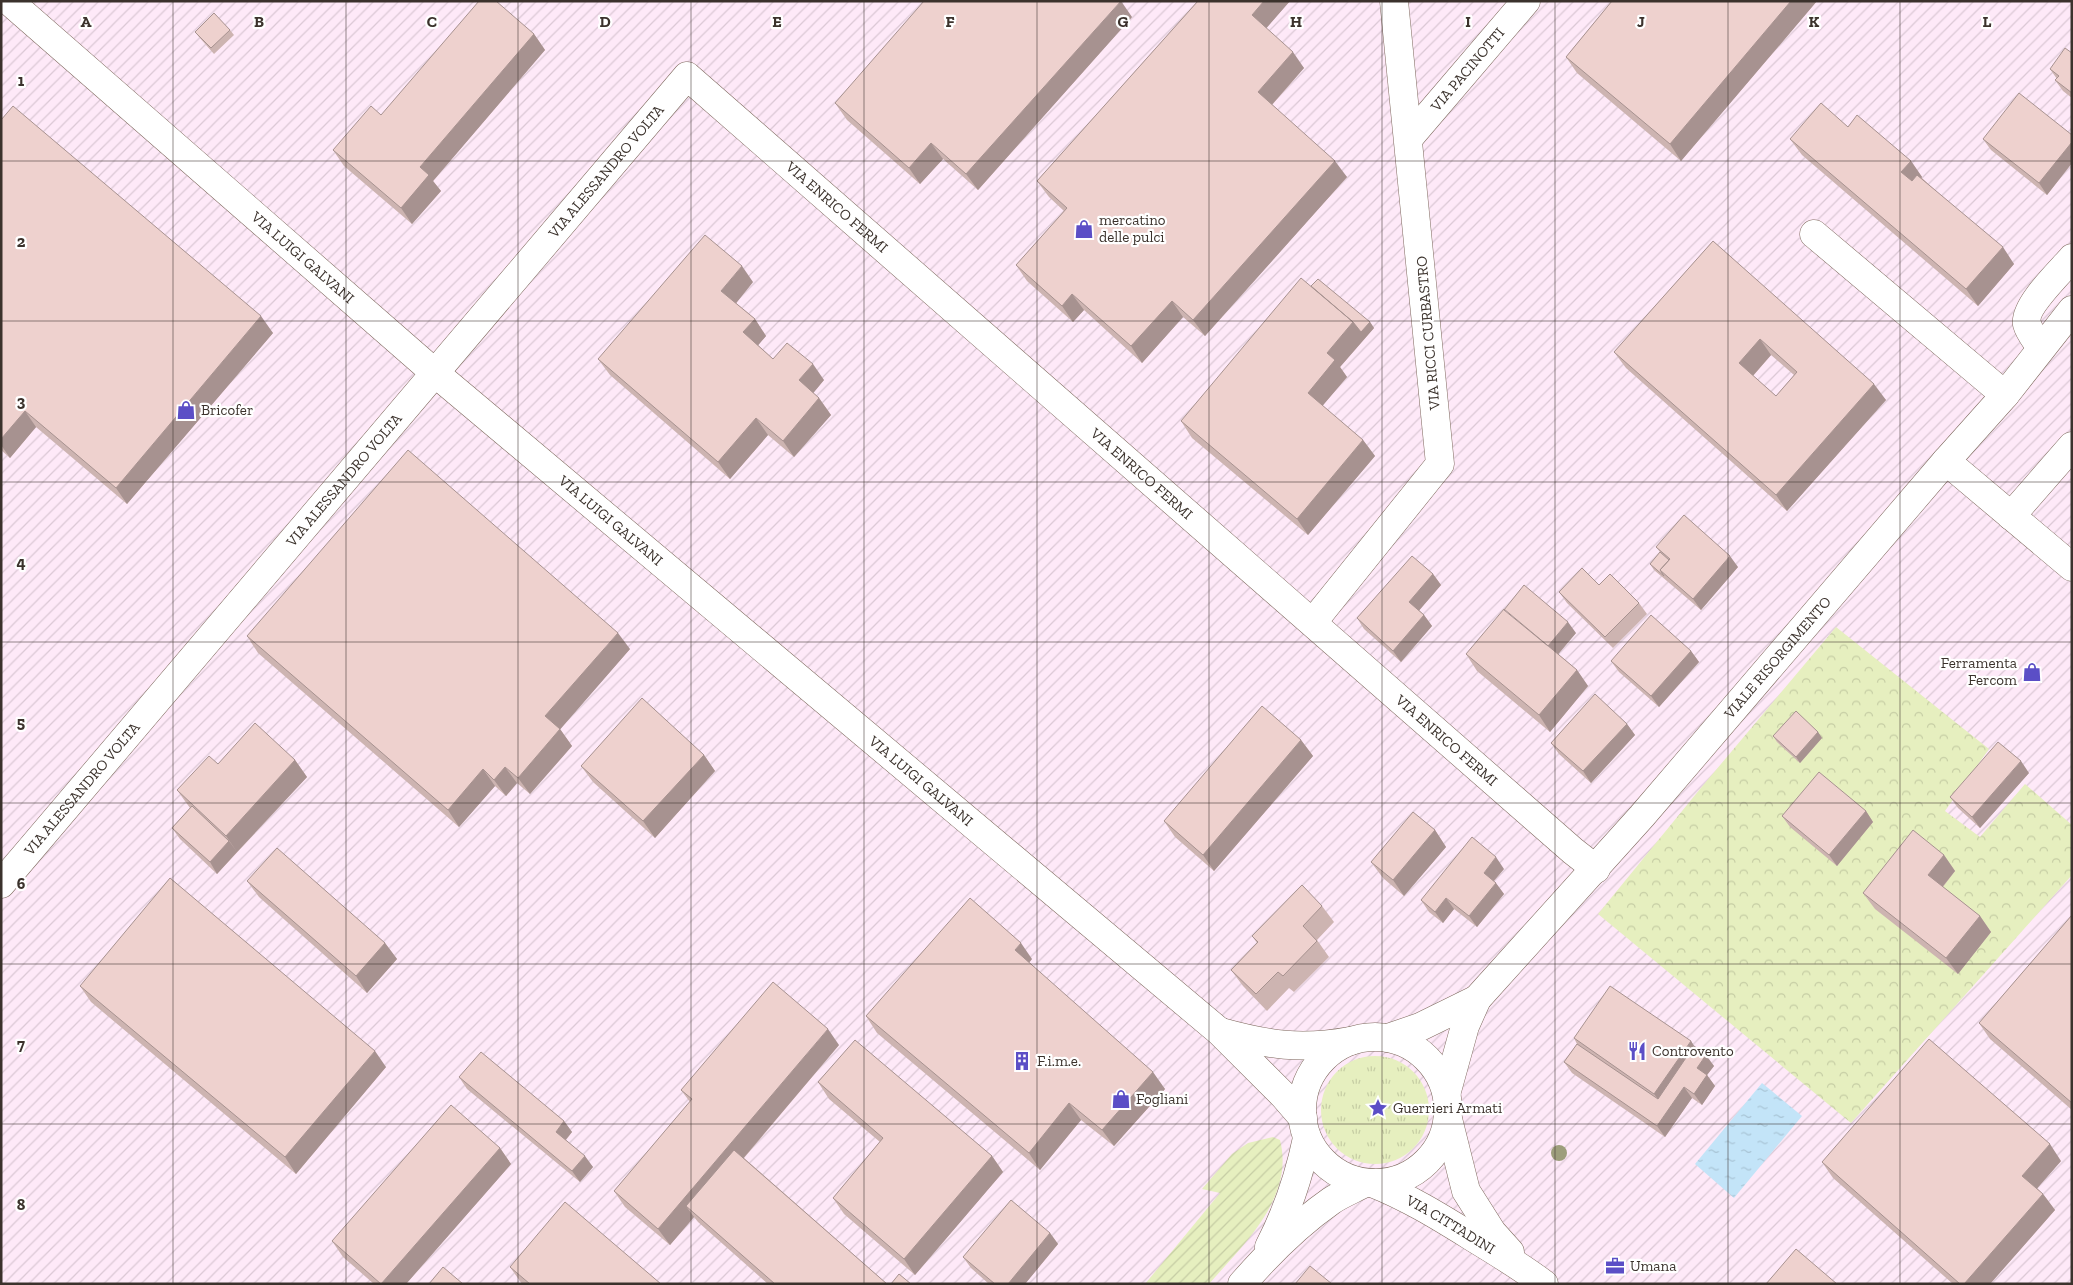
<svg xmlns="http://www.w3.org/2000/svg" width="2073" height="1285" font-family="'Zilla Slab',serif">
<style>
.industrial{fill:url(#industrial-furrows)}
.grass{fill:url(#grass-tufts)}
.forest{fill:url(#forest-crowns)}
.garden{fill:url(#garden-furrows)}
.water{fill:url(#water-ripples)}
.lines{fill:none;stroke-linecap:round;stroke-linejoin:round}
.minor-casing{stroke:#7e695d;stroke-width:29}
.major-casing{stroke:#7e695d;stroke-width:29}
.minor{stroke:#fff;stroke-width:28}
.major{stroke:#fff;stroke-width:28}
.tree{fill:#9d9e7c}
.wall{fill:#cdb4b1;fill-rule:evenodd}
.shaded-wall{fill:#a79290}
.building{fill:#eed1ce;stroke:#a79290;fill-rule:evenodd}
.grid{fill:none;stroke:#3b322c;stroke-width:1;stroke-opacity:0.55}
.labels{text-anchor:middle;dominant-baseline:central;stroke-width:4.5;stroke-linejoin:round;paint-order:stroke}
.street-label{font-size:15px;fill:#3b322c;stroke:#fff}
.poi-label{font-size:15px;fill:#3b322c;stroke:#fff;text-anchor:start}
.grid-label{font-size:16px;text-anchor:middle;font-weight:bold;fill:#3b322c;stroke:#fff;stroke-width:4.5;stroke-linejoin:round;paint-order:stroke}
</style>
<defs>
<pattern id="industrial-furrows" width="10" height="10" patternUnits="userSpaceOnUse" patternTransform="scale(1.25)"><rect width="10" height="10" fill="#fee9f8"/><path d="M-1 1l2-2M0 10L10 0M9 11l2-2" fill="none" stroke="#dbc8d5"/></pattern>
<pattern id="grass-tufts" width="24" height="20" patternUnits="userSpaceOnUse" patternTransform="scale(1.25)"><rect width="24" height="20" fill="#e6efbf"/><path d="M3 7l-1-3M5 7V3M7 7l1-3M15 17l-1-3M17 17v-4M19 17l1-3" fill="none" stroke="#c6cda4"/></pattern>
<pattern id="forest-crowns" width="20" height="18" patternUnits="userSpaceOnUse" patternTransform="scale(1.25)"><rect width="20" height="18" fill="#e6efbf"/><path d="M2 6a3 3 0 1 1 6 0M12 15a3 3 0 1 1 6 0" fill="none" stroke="#c6cda4"/></pattern>
<pattern id="garden-furrows" width="10" height="10" patternUnits="userSpaceOnUse" patternTransform="scale(1.25)"><rect width="10" height="10" fill="#e6efbf"/><path d="M-1 1l2-2M0 10L10 0M9 11l2-2" fill="none" stroke="#c6cda4"/></pattern>
<pattern id="water-ripples" width="26" height="14" patternUnits="userSpaceOnUse" patternTransform="scale(1.25)"><rect width="26" height="14" fill="#c3e4f8"/><path d="M2 4q2-2 4 0t4 0M15 11q2-2 4 0t4 0" fill="none" stroke="#a8c4d5"/></pattern>
</defs>
<rect width="100%" height="100%" fill="#fef9f6"/>
<!-- industrial -->
<path class="industrial" d="M1 1H2072V1284H1Z"/>
<!-- grass -->
<path class="grass" d="M1321 1110a54 54 0 1 1 108 0a54 54 0 1 1-108 0Z"/>
<!-- forest -->
<path class="forest" d="M1836 627 1989 749 1945 811 1980 837 2025 784 2072 825V875L1851 1123 1598 914 1700 789Z"/>
<!-- garden -->
<path class="garden" d="M1273 1137 1280 1140C1295 1198 1243 1245 1209 1284H1145L1220 1193 1202 1189 1232 1154 1248 1143Z"/>
<!-- water -->
<path class="water" d="M1762 1083 1802 1116 1734 1198 1695 1164Z"/>
<g class="lines">
<!-- minor casing -->
<g class="minor-casing">
<g id="minor">
<path id="s1" d="M9 1 435 373 1220 1032 1284 1096 1303 1118"/>
<path id="s2" d="M1409 138 1526 1"/>
<path d="M1814 234 2005 395"/>
<path d="M2041 348C2036 340 2029 332 2027 324 2023 307 2061 271 2072 258"/>
<path d="M1946 461 2072 567"/>
<path d="M2011 516 2072 446"/>
<path d="M1313 622 1440 464 1394 1"/>
<path id="s3" d="M1 884 687 76 1573 851 1596 869"/>
<path d="M1221 1032C1268 1045 1301 1050 1350 1041"/>
<path d="M1448 1119 1466 1191 1492 1232 1510 1252"/>
<path id="s4" d="M1372 1183C1410 1198 1443 1219 1477 1240 1500 1254 1523 1268 1544 1284"/>
</g>
</g>
<!-- major casing -->
<g class="major-casing">
<g id="major">
<circle cx="1375" cy="1110" r="73"/>
<path d="M1388 1038 1420 1027 1477 999"/>
<path id="s5" d="M1447 1091 1465 1026 1477 999 1642 816 1946 461 2005 395 2072 310"/>
<path d="M1269 1247C1287 1212 1299 1177 1307 1138"/>
<path d="M1242 1284C1268 1254 1298 1224 1331 1201 1341 1194 1354 1189 1365 1183"/>
</g>
</g>
<!-- minor -->
<use href="#minor" class="minor"/>
<!-- major -->
<use href="#major" class="major"/>
</g>
<!-- trees -->
<circle class="tree" cx="1559" cy="1153" r="8"/>
<!-- wall -->
<path class="wall" d="M1198 1H1290L1266 28 1304 68 1272 105 1347 177 1205 336 1183 317 1142 363 1084 310 1073 322 1027 281 1016 265 1064 211 1049 197 1037 181Z
M1612 1H1817L1681 161 1577 73 1566 57Z
M1132 17 978 190 943 159 920 184 847 120 835 103Z
M230 30 234 35 214 54 199 37 195 32Z
M534 34 545 50 433 181 441 191 412 224 344 166 333 150 381 115Z
M2072 53V98L2063 91 2055 80 2057 79 2050 69Z
M1 120 273 333 127 504 36 427 10 458 1 450Z
M1848 127 1911 161 1922 177V178L2014 264 1978 306 1802 155 1790 139Z
M2072 135V163L2047 195 1991 150 1983 139Z
M1713 241 1886 400 1787 511 1626 368 1614 352ZM1771 355 1794 375 1776 396 1753 376Z
M753 282 736 303 755 319 766 336 758 345 773 359 824 380 813 393 819 398 831 415 794 457 768 435 730 479 610 375 598 359Z
M1311 286 1370 322 1374 328 1340 367 1347 377 1322 406 1363 440 1375 456 1308 535 1192 438 1181 421Z
M1656 547 1738 567 1701 610 1654 570 1650 564 1660 552Z
M1433 574 1441 585 1419 610 1424 615 1432 626 1401 662 1364 629 1357 618Z
M1599 585 1639 603 1647 614 1613 648 1567 603 1559 592Z
M1576 633 1558 654 1577 670 1588 686 1550 732 1477 671 1466 654Z
M247 636 630 649 560 729 572 746 530 794 517 783 506 796 495 786 459 827 258 653Z
M1691 651 1699 662 1659 707 1619 672 1611 661Z
M1627 724 1635 735 1591 783 1559 754 1551 743Z
M1818 732 1822 738 1800 763 1777 742 1773 736Z
M1301 740 1313 756 1214 871 1175 837 1164 821Z
M704 755 715 771 655 838 593 782 581 766Z
M295 760 307 777 217 874 180 839 172 828 190 808 177 790 218 764Z
M2029 773 1980 828 1958 808 1950 797Z
M1866 811 1873 822 1837 866 1790 827 1782 816Z
M1435 830 1446 847 1404 896 1383 878 1371 862Z
M1944 855 1955 871 1943 887 1980 916 1991 932 1958 974 1875 909 1863 893Z
M1504 869 1494 881 1504 894 1477 927 1454 909 1443 923 1429 912 1421 900Z
M247 881 385 943 397 959 367 993 259 897Z
M1322 906 1334 922 1317 940 1329 957 1294 992 1289 988 1267 1011 1243 986 1231 970 1257 943 1252 936Z
M2072 915V1110L1990 1039 1979 1023Z
M1032 959 1029 963 1165 1089 1114 1146 1081 1120 1040 1170 877 1033 866 1016Z
M80 986 386 1067 296 1174 91 1002Z
M1574 1038 1691 1041 1694 1047 1714 1066 1707 1075 1715 1086 1702 1105 1692 1098 1665 1137 1572 1073 1564 1062 1577 1044Z
M839 1045 744 1158 887 1284H768L698 1222 694 1217 670 1245 625 1207 614 1191 690 1102 681 1090Z
M459 1077 564 1121 572 1132 566 1140 593 1167 580 1182 467 1089Z
M818 1082 992 1156 1003 1172 915 1275 844 1214 833 1198 880 1142 829 1099Z
M500 1148 511 1164 406 1284H374L343 1257 332 1241Z
M2061 1161 2037 1188 2043 1194 2055 1210 1990 1284H1953L1833 1178 1822 1162Z
M1050 1233 1058 1244 1025 1284H989L971 1268 963 1257Z
M510 1267 661 1284H522Z"/>
<!-- shaded-wall -->
<path class="shaded-wall" d="M1121 1 1132 17 978 190 966 174Z
M1264 1H1290L1263 32 1252 15Z
M1791 1H1817L1681 161 1670 144Z
M534 34 545 50 433 181 441 191 412 224 401 208 420 167Z
M1293 52 1304 68 1269 108 1258 92Z
M2072 142V163L2047 195 2039 183Z
M931 143 943 159 920 184 909 168Z
M1335 161 1347 177 1205 336 1193 320Z
M1911 161 1922 177 1913 188 1901 172Z
M2003 247 2014 264 1978 306 1966 289Z
M742 266 753 282 733 307 721 291Z
M1072 294 1084 310 1073 322 1062 306Z
M1172 301 1183 317 1142 363 1131 346Z
M261 316 273 333 127 504 116 488Z
M755 319 766 336 755 349 743 332Z
M1353 322H1370L1374 328 1340 367 1347 377 1319 410 1308 393 1327 353Z
M1760 339 1771 355 1750 379 1739 363Z
M813 364 824 380 810 397 799 380Z
M1874 384 1886 400 1787 511 1776 495Z
M819 398 831 415 794 457 783 441Z
M25 411 36 427 10 458 1 445V439Z
M756 418 768 435 730 479 718 462Z
M1363 440 1375 456 1308 535 1297 519Z
M1730 556 1738 567 1701 610 1693 599Z
M1433 574 1441 585 1417 613 1409 602Z
M1424 615 1432 626 1401 662 1393 651Z
M1568 622 1576 633 1555 658 1547 647Z
M618 633 630 649 557 733 545 716Z
M1691 651 1699 662 1659 707 1651 696Z
M1577 670 1588 686 1550 732 1539 715Z
M1627 724 1635 735 1591 783 1583 771Z
M560 729 572 746 530 794 518 778Z
M1818 732 1822 738 1800 763 1796 757Z
M1301 740 1313 756 1214 871 1203 855Z
M704 755 715 771 655 838 643 821Z
M295 760 307 777 237 852 226 836Z
M2021 761 2029 773 1980 828 1972 817Z
M505 767 517 783 506 796 494 780Z
M483 769 495 786 459 827 448 810Z
M1866 811 1873 822 1837 866 1829 855Z
M1435 830 1446 847 1404 896 1393 880Z
M229 841 237 852 217 874 210 862Z
M1944 855 1955 871 1939 891 1928 875Z
M1496 857 1504 869 1491 884 1484 873Z
M1496 883 1504 894 1477 927 1469 916Z
M1446 898 1454 909 1443 923 1435 912Z
M1980 916 1991 932 1958 974 1946 958Z
M385 943 397 959 367 993 356 976Z
M1021 943 1032 959 1026 966 1015 950Z
M828 1029 839 1045 696 1214 686 1206 694 1217 670 1245 658 1229Z
M1691 1041 1702 1058 1666 1110 1654 1094Z
M375 1051 386 1067 296 1174 285 1157Z
M1706 1055 1714 1066 1707 1075 1715 1086 1702 1105 1694 1094 1697 1068Z
M1153 1072 1165 1089 1114 1146 1102 1130Z
M1684 1087 1692 1098 1665 1137 1657 1126Z
M1069 1103 1081 1120 1040 1170 1029 1153Z
M564 1121 572 1132 563 1143 556 1132Z
M2050 1144 2061 1161 2034 1192 2022 1176Z
M500 1148 511 1164 406 1284H381Z
M585 1156 593 1167 580 1182 572 1171Z
M992 1156 1003 1172 915 1275 904 1259Z
M2043 1194 2055 1210 1990 1284H1964Z
M1050 1233 1058 1244 1025 1284H1008Z"/>
<!-- building -->
<path class="building" d="M479 1H496L534 34 420 167 429 175 401 208 333 150 371 106 381 115Z
M924 1H1121L966 174 931 143 909 168 835 103Z
M1198 1H1264L1252 15 1293 52 1258 92 1335 161 1193 320 1172 301 1131 346 1072 294 1062 306 1016 265 1067 208 1037 181Z
M1612 1H1791L1670 144 1566 57Z
M214 13 230 30 211 48 195 32Z
M2065 48 2072 53V93L2055 80 2059 76 2050 69Z
M2019 93 2072 135V142L2039 183 1983 139Z
M1821 103 1848 127 1857 115 1911 161 1901 172 1912 181 1917 175 2003 247 1966 289 1790 139Z
M13 106 261 316 116 488 25 411 1 439V120Z
M705 235 742 266 721 291 755 319 743 332 773 359 787 343 813 364 799 380 819 398 783 441 756 418 718 462 598 359Z
M1713 241 1874 384 1776 495 1614 352ZM1760 339 1797 372 1776 396 1739 363Z
M1301 278 1353 322 1327 353 1335 360 1308 393 1363 440 1297 519 1181 421Z
M1318 279 1370 322 1361 332 1353 322 1311 286Z
M408 450 618 633 545 716 560 729 518 778 505 767 494 780 483 769 448 810 247 636Z
M1684 515 1730 556 1693 599 1660 570 1670 559 1656 547Z
M1660 552 1669 560 1660 570 1664 576 1650 564Z
M1412 556 1433 574 1409 602 1424 615 1393 651 1357 618Z
M1582 568 1599 585 1610 574 1639 603 1605 637 1559 592Z
M1524 585 1568 622 1548 646 1504 610Z
M1504 609 1577 670 1539 715 1466 654Z
M1651 615 1691 651 1651 696 1611 661Z
M1595 694 1627 724 1583 771 1551 743Z
M642 698 704 755 643 821 581 766Z
M1262 706 1301 740 1203 855 1164 821Z
M1796 711 1818 732 1796 757 1773 736Z
M255 723 295 760 226 836 177 790 209 756 218 764Z
M1998 742 2021 761 1972 817 1950 797Z
M1819 772 1866 811 1829 855 1782 816Z
M192 806 229 841 210 862 172 828Z
M1413 812 1435 830 1393 880 1371 862Z
M1913 830 1944 855 1928 875 1980 916 1946 958 1863 893Z
M1472 837 1496 857 1484 873 1496 883 1469 916 1446 898 1435 912 1421 900Z
M277 848 385 943 356 976 247 881Z
M170 878 375 1051 285 1157 80 986Z
M1302 885 1322 906 1303 926 1317 941 1283 976 1278 972 1256 994 1231 970 1258 942 1252 936Z
M970 898 1021 943 1015 950 1153 1072 1102 1130 1069 1103 1029 1153 866 1016Z
M2072 915V1103L1979 1023Z
M773 982 828 1029 658 1229 614 1191 692 1099 681 1090Z
M1610 986 1691 1041 1654 1094 1574 1038Z
M1929 1039 2050 1144 2022 1176 2043 1194 1964 1284H1960L1822 1162Z
M855 1040 992 1156 904 1259 833 1198 883 1138 818 1082Z
M1577 1044 1658 1099 1694 1046 1706 1055 1697 1068 1707 1075 1694 1094 1684 1087 1657 1126 1564 1062Z
M481 1052 564 1121 556 1132 585 1156 572 1171 459 1077Z
M451 1105 500 1148 381 1284 332 1241Z
M734 1150 887 1284H775L686 1206Z
M1011 1200 1050 1233 1008 1284H995L963 1257Z
M565 1202 661 1284H530L510 1267Z
M1796 1249 1837 1284H1766Z
M1310 1266 1332 1284H1295Z
M443 1267 463 1284H429Z
M899 1274 911 1284H891Z"/>
<!-- grid -->
<path class="grid" d="M173 1V1284M346 1V1284M518 1V1284M691 1V1284M864 1V1284M1037 1V1284M1209 1V1284M1382 1V1284M1555 1V1284M1728 1V1284M1900 1V1284M1 161H2072M1 321H2072M1 482H2072M1 642H2072M1 803H2072M1 964H2072M1 1124H2072"/>
<!-- icons -->
<defs>
<g id="shop-bare" transform="scale(1.5)"><path d="M-5-2.5h2.3a2.7 3.5 0 0 1 5.4 0H5L5.5 6h-11ZM-1.5-2.5h3a1.5 2.3 0 0 0-3 0Z" fill="#5b4ec6" stroke="#fff" stroke-width="2.5" paint-order="stroke"/></g>
<g id="restaurant-bare" transform="scale(1.5)"><path d="M-5-6h1v4h1v-4h1v4h1v-4h1v5L-1.5 .5V6h-2V.5L-5-1ZM5-6V6H3V1.5H1.5Q1.5-4 5-6Z" fill="#5b4ec6" stroke="#fff" stroke-width="2.5" paint-order="stroke"/></g>
<g id="building-bare" transform="scale(1.5)"><path d="M-4-6H4V6H1V3H-1V6H-4ZM-2.5-4.3h1.7v1.8h-1.7ZM.8-4.3h1.7v1.8H.8ZM-2.5-1h1.7V.8h-1.7ZM.8-1h1.7V.8H.8Z" fill="#5b4ec6" stroke="#fff" stroke-width="2.5" paint-order="stroke"/></g>
<g id="sight-bare" transform="scale(1.5)"><path d="M0-6L1.8-2.2L6-1.7L2.9 1.2L3.7 5.4L0 3.3L-3.7 5.4L-2.9 1.2L-6-1.7L-1.8-2.2Z" fill="#5b4ec6" stroke="#fff" stroke-width="2.5" paint-order="stroke"/></g>
<g id="office-bare" transform="scale(1.5)"><path d="M-6-3h4V-5.5h4V-3h4V5H-6ZM-1-4.5V-3h2v-1.5ZM-6 0V1H6V0Z" fill="#5b4ec6" stroke="#fff" stroke-width="2.5" paint-order="stroke"/></g>
</defs>
<g fill-rule="evenodd">
<use href="#shop-bare" x="1084" y="229"/>
<use href="#shop-bare" x="186" y="410"/>
<use href="#shop-bare" x="2032" y="672"/>
<use href="#restaurant-bare" x="1637" y="1051"/>
<use href="#building-bare" x="1022" y="1061"/>
<use href="#shop-bare" x="1121" y="1099"/>
<use href="#sight-bare" x="1378" y="1108"/>
<use href="#office-bare" x="1615" y="1266"/>
</g>
<g class="labels">
<!-- street labels -->
<g class="street-label">
<text stroke="none"><textPath href="#s2" startOffset="90">VIA PACINOTTI</textPath></text>
<text stroke="none"><textPath href="#s3" startOffset="935">VIA ALESSANDRO VOLTA</textPath></text>
<text stroke="none"><textPath href="#s3" startOffset="1259">VIA ENRICO FERMI</textPath></text>
<text stroke="none"><textPath href="#s1" startOffset="390">VIA LUIGI GALVANI</textPath></text>
<text transform="translate(1428 333) rotate(-95)">VIA RICCI CURBASTRO</text>
<text stroke="none"><textPath href="#s3" startOffset="1664">VIA ENRICO FERMI</textPath></text>
<text stroke="none"><textPath href="#s3" startOffset="530">VIA ALESSANDRO VOLTA</textPath></text>
<text stroke="none"><textPath href="#s1" startOffset="795">VIA LUIGI GALVANI</textPath></text>
<text stroke="none"><textPath href="#s5" startOffset="552">VIALE RISORGIMENTO</textPath></text>
<text stroke="none"><textPath href="#s3" startOffset="2069">VIA ENRICO FERMI</textPath></text>
<text stroke="none"><textPath href="#s1" startOffset="1200">VIA LUIGI GALVANI</textPath></text>
<text stroke="none"><textPath href="#s3" startOffset="125">VIA ALESSANDRO VOLTA</textPath></text>
<text stroke="none"><textPath href="#s4" startOffset="89">VIA CITTADINI</textPath></text>
</g>
<!-- poi labels -->
<g class="poi-label">
<text x="1099" y="220">mercatino<tspan x="1099" dy="17">delle pulci</tspan></text>
<text x="201" y="410">Bricofer</text>
<text x="2017" y="663" text-anchor="end">Ferramenta<tspan x="2017" dy="17">Fercom</tspan></text>
<text x="1652" y="1051">Controvento</text>
<text x="1037" y="1061">F.i.m.e.</text>
<text x="1136" y="1099">Fogliani</text>
<text x="1393" y="1108">Guerrieri Armati</text>
<text x="1630" y="1266">Umana</text>
</g>
</g>
<g class="grid-label">
<text x="86" y="27">A</text>
<text x="259" y="27">B</text>
<text x="432" y="27">C</text>
<text x="605" y="27">D</text>
<text x="777" y="27">E</text>
<text x="950" y="27">F</text>
<text x="1123" y="27">G</text>
<text x="1296" y="27">H</text>
<text x="1468" y="27">I</text>
<text x="1641" y="27">J</text>
<text x="1814" y="27">K</text>
<text x="1987" y="27">L</text>
<text x="21" y="86">1</text>
<text x="21" y="247">2</text>
<text x="21" y="407">3</text>
<text x="21" y="568">4</text>
<text x="21" y="728">5</text>
<text x="21" y="889">6</text>
<text x="21" y="1050">7</text>
<text x="21" y="1210">8</text>
</g>
<!-- border -->
<rect width="2073" height="1285" fill="none" stroke="#3b322c" stroke-width="5"/>
</svg>
